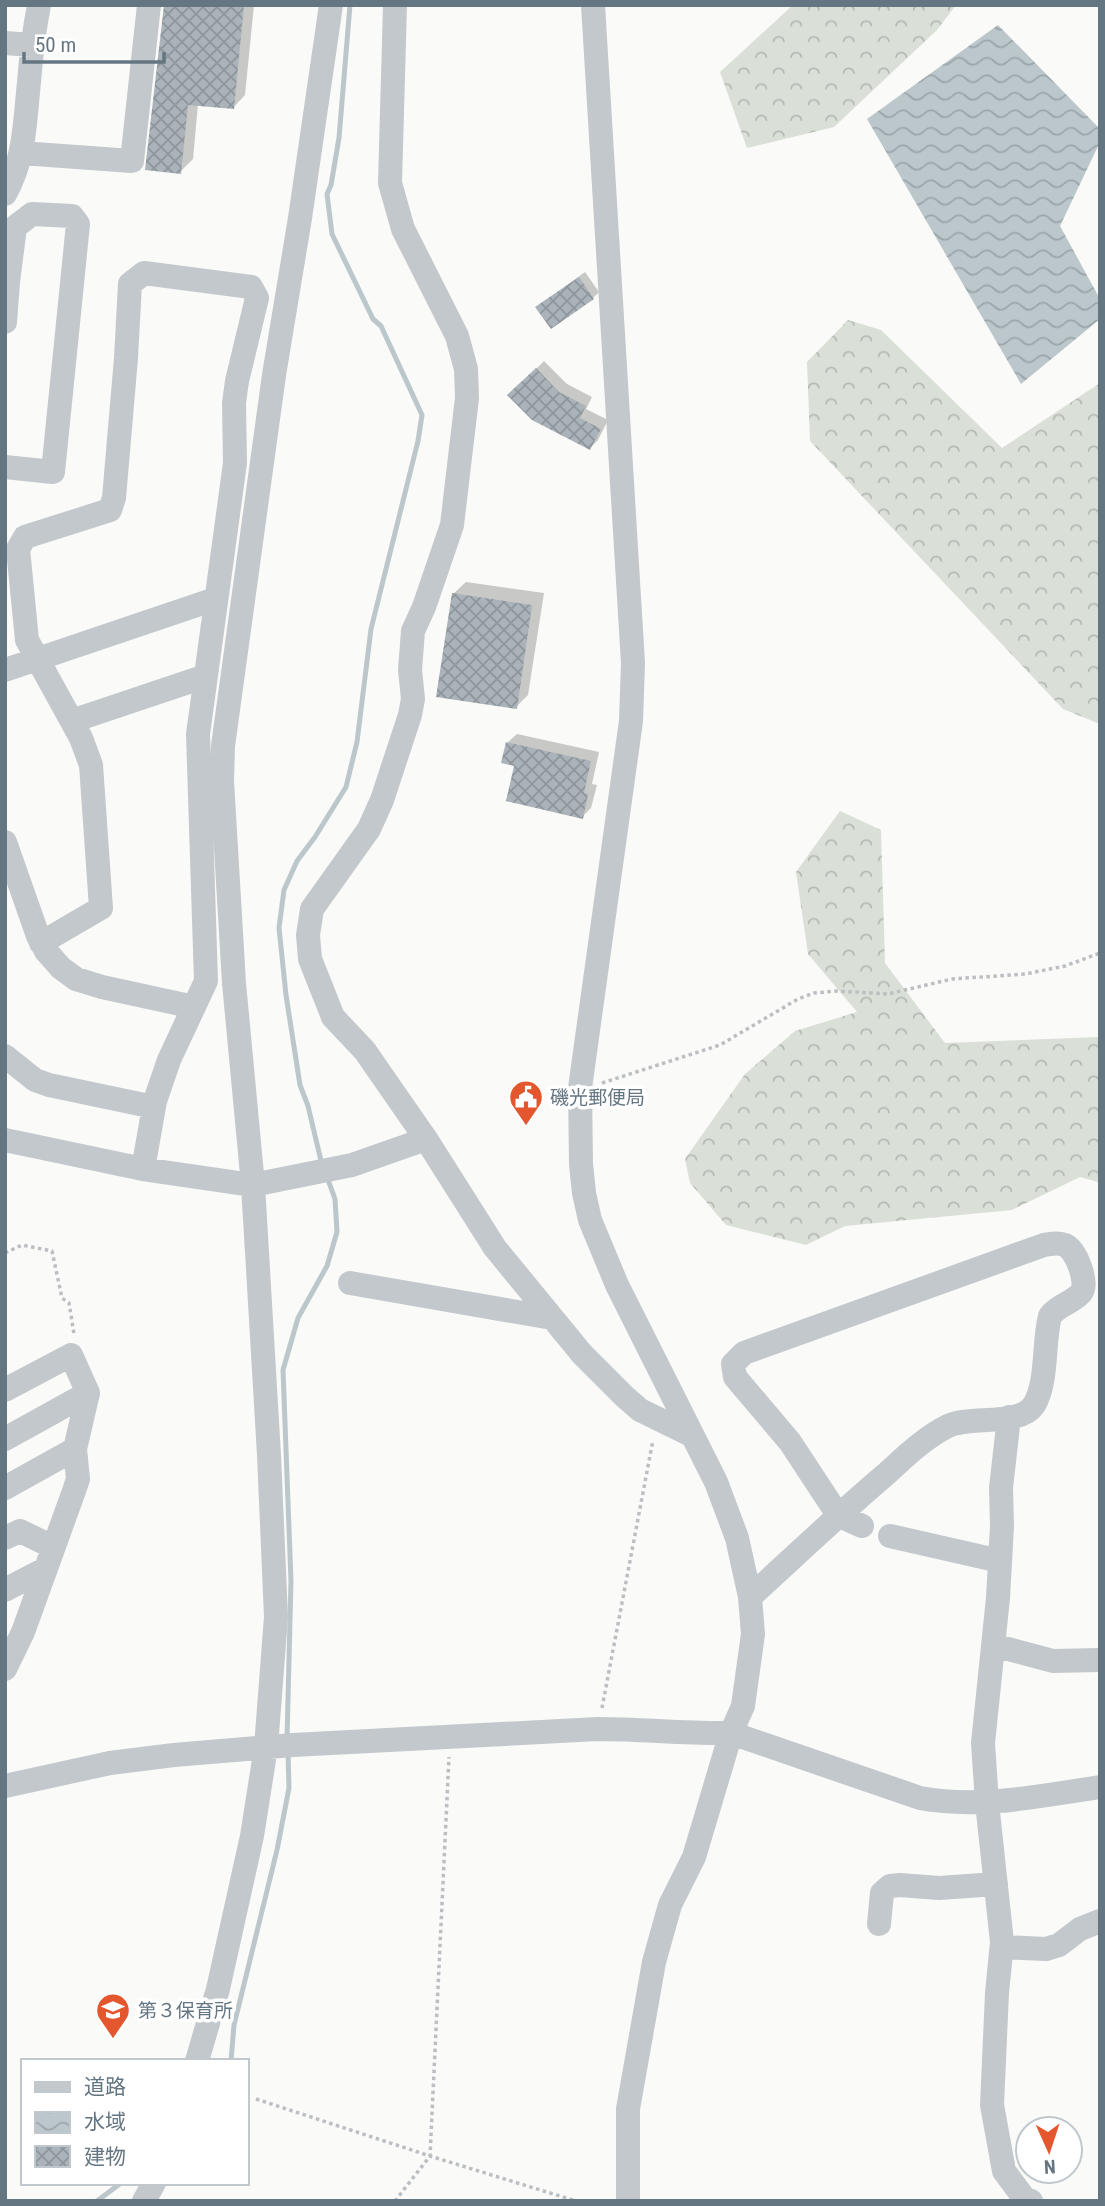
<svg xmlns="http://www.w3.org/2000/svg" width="1105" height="2206" font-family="'Roboto Condensed','Noto Sans JP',sans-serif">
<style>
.forest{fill:url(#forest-crowns)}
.water{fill:url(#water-waves)}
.shadow{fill:#0003}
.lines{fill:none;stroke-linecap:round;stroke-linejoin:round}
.stream{stroke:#bbc7cb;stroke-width:5}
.building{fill:url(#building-cross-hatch)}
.path{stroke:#bbbfc2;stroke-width:3.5;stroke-dasharray:3.5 3.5;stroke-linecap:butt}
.minor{stroke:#c3c8cc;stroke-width:24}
.labels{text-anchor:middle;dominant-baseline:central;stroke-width:7;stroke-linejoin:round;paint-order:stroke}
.poi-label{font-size:19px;fill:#657683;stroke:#fff;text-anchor:start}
</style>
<defs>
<pattern id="forest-crowns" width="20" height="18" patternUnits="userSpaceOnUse" patternTransform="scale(1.75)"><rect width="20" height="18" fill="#dadfd7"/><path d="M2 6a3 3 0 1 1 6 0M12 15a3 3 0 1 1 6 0" fill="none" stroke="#b4b9b4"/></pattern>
<pattern id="water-waves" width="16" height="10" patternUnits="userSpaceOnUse" patternTransform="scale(1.75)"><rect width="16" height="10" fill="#bbc7cb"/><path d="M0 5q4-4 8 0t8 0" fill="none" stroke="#9ca6aa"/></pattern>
<pattern id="building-cross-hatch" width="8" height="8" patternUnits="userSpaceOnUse" patternTransform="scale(1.75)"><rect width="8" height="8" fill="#aab3b9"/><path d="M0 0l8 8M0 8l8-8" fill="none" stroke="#8e969c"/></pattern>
</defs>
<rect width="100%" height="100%" fill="#fafaf8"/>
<!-- forest -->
<path class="forest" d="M793 5H956L937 30 834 127 747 148 720 72Z
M848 320 881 330 1002 448 1100 383V724L1063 709 810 441 807 362Z
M840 811 881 830 885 963 945 1043 1099 1037 1100 1180 1098 1182 1080 1177 1012 1210 845 1226 806 1245 726 1225 690 1183 685 1159 745 1074 795 1031 857 1012 808 954 796 872Z"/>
<!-- water -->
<path class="water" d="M998 25 1100 129V142L1060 226 1100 299V319L1021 384 867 119Z"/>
<!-- shadow -->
<path class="shadow" d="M165 5H254L245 95 233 108 198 104 193 159 180 172Z
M585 272 599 292 593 298 537 307Z
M544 361 567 384 592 397 586 409 608 420 598 440 590 448 510 395Z
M466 582 544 593 528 695 516 707 453 594Z
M517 734 599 752 592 784 597 785 591 808 582 817 516 764 507 743Z"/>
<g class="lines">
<!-- stream -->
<path class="stream" d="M322 1165 308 1106 300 1085 286 995 279 928 284 890 297 861 315 837 346 787 357 742 371 629 418 441 422 415 381 326 373 319 332 234 327 194 331 185 339 138 350 5
M287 1739 291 1581 283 1370 298 1318 327 1266 337 1232 335 1199 327 1177
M231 2061 234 2025 277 1850 289 1788 288 1752
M97 2201 121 2183"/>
</g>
<!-- building -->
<path class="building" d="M164 5H244L234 109 188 105 181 174 145 170Z
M579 277 594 299 551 329 535 307Z
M536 368 559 392 586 406 580 418 601 429 590 450 532 420 507 395Z
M452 593 532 605 517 709 436 697Z
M506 742 591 761 584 793 588 794 583 819 506 801 514 766 501 763Z"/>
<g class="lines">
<!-- path -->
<path class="path" d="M602 1083 720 1045 798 999 814 993 837 991 888 994 952 979 1025 974 1065 966 1100 953
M5 1253 22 1245 52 1251 62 1298 69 1303 74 1334
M602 1708 653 1440
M256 2099 430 2156 576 2201
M395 2201 430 2156 449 1757"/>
<!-- minor -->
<path class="minor" d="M395 5 390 183 403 229 457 336 466 369 467 398 452 525 424 607 413 631 410 670 413 699 410 715 382 800 369 829 312 909 308 935 310 959 333 1017 365 1051 426 1139 495 1248 582 1354 624 1396 640 1410 691 1435
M593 5 633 663 631 721 580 1088 581 1164 584 1193 590 1220 617 1285 716 1482 737 1538 750 1597 753 1634 743 1706 731 1733 694 1857 670 1905 654 1962 628 2109V2201
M5 43 32 45
M21 153 132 161 149 5
M5 194C25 159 25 120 29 82 31 56 34 31 39 5
M5 276 8 282 5 322
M5 467 53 472 78 224 72 216 32 214 15 227 8 282
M5 670 215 599
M72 721 206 676
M5 842 38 936 46 951 61 968 76 979 102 987 194 1007
M41 943 101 908 91 765 81 738 27 640 18 549 25 537 110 510 114 498 126 358 130 284 144 273 251 287 257 298 237 381 234 403 235 463 198 734 206 981 169 1060 155 1101 143 1169
M5 1056 35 1080 49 1085 154 1107
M5 1140 143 1169 253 1185 352 1165 426 1139
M350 1283 552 1318
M5 1390 71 1355 88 1393 75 1449
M1009 1417 1001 1488 1002 1526 998 1598 983 1743 987 1803 1002 1942 997 1993 992 2105 1004 2171 1024 2198 1031 2201
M5 1439 88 1393
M5 1488 75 1449 78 1479 74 1491 23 1632 5 1669
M890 1536 1000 1561
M5 1538 20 1531 53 1547
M5 1590 45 1569
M750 1597C795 1556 839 1514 885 1475 905 1457 924 1438 948 1426 970 1415 1019 1427 1034 1405 1048 1382 1043 1342 1050 1316 1058 1305 1072 1303 1081 1293 1089 1283 1076 1250 1065 1245 1058 1242 1051 1244 1044 1245L744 1353 733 1364 735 1377 790 1442 838 1515 862 1526
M993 1645 1053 1661 1100 1660
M5 1786 110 1763 174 1755 293 1745 598 1729C642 1729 686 1734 731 1733L920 1798C980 1809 1040 1796 1100 1787
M879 1924 882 1893 890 1886 900 1885 939 1888 996 1884
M1002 1947 1046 1949 1059 1945 1080 1929 1100 1921
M197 2061 218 1989 252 1836 266 1747 276 1617 269 1455 253 1185 234 983 222 781 223 746 274 375 300 218 331 5
M144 2201 154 2183"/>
</g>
<!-- icons -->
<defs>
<g id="civic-pin" transform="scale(1.75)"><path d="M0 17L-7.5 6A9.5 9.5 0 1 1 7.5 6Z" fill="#e4572e" stroke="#fff"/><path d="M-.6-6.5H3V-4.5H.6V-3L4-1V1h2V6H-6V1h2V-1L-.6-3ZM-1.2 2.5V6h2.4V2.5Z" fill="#fff"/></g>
<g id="school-pin" transform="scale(1.75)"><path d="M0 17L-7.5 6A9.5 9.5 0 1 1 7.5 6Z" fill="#e4572e" stroke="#fff"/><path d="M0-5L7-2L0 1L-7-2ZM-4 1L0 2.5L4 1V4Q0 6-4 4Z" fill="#fff"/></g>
</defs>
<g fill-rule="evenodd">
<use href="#civic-pin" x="526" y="1097"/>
<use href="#school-pin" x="113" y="2010"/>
</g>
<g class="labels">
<!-- poi labels -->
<g class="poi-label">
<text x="550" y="1097">磯光郵便局</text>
<text x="138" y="2010">第３保育所</text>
</g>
</g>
<!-- border -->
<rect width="1105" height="2206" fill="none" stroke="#657683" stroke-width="14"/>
<!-- legend -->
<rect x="21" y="2059" width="228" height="126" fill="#ffffff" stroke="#c1c8cd" stroke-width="2"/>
<rect x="35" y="2082" width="35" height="10" fill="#c3c8cc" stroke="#c1c8cd" stroke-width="2"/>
<text x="84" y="2094" font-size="21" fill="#657683">道路</text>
<rect x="35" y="2112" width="35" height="21" fill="url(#water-waves)" stroke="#c1c8cd" stroke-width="2"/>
<text x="84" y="2129" font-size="21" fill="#657683">水域</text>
<rect x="35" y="2146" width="35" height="21" fill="url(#building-cross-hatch)" stroke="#c1c8cd" stroke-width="2"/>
<text x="84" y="2164" font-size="21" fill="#657683">建物</text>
<!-- north arrow -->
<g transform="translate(1049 2150) rotate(177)"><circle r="33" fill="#ffffff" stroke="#c1c8cd" stroke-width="2"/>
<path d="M0-5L12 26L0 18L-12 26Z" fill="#e4572e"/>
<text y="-10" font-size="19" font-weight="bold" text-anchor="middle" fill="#657683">N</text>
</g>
<!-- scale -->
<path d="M24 52v10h140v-10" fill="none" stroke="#657683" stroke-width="3.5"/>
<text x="35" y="52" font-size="21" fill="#657683" stroke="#ffffff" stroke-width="5" paint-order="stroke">50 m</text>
</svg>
